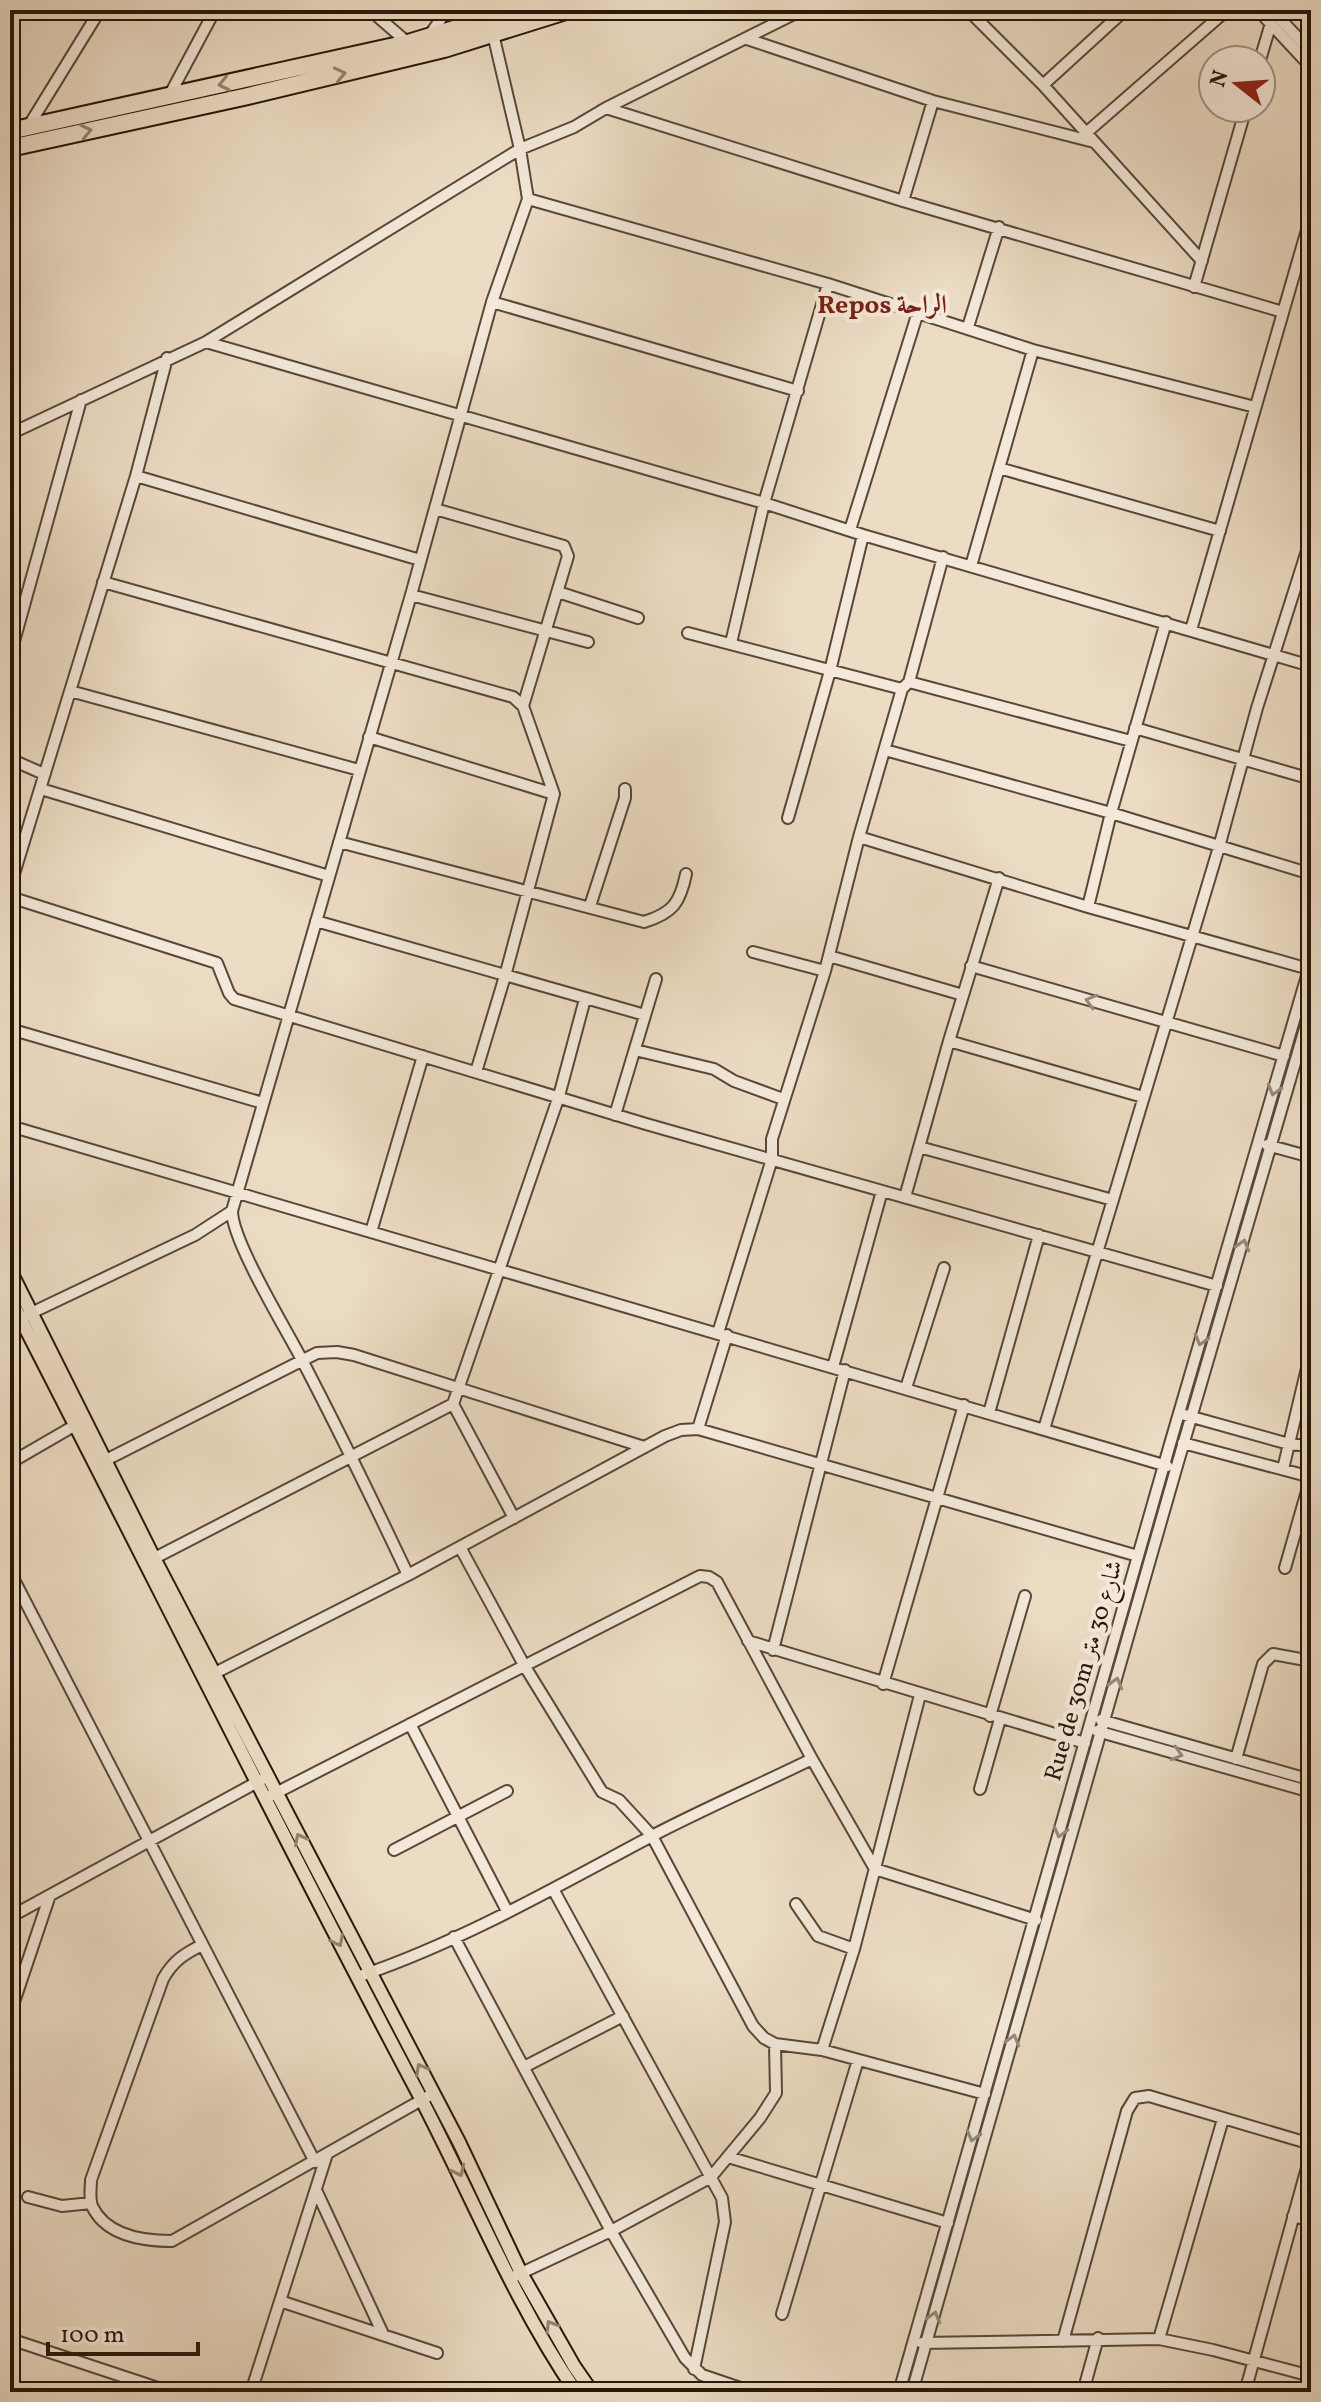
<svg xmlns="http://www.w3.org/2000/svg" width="1321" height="2402" font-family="Vollkorn,Amiri,serif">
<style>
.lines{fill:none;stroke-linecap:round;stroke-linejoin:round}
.minor-casing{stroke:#584837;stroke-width:14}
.major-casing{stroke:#271608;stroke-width:16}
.highway-casing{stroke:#271608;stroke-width:20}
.minor{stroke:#f3e8d9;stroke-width:10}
.major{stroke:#ecdcc4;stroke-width:12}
.highway{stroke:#ecdcc4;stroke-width:16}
.oneway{stroke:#93836f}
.oneway2{stroke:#978a7b}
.labels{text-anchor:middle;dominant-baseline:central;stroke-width:8;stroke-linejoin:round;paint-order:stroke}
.street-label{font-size:24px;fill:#271608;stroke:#f3e8d9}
.neighbourhood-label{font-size:26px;font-weight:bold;fill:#7a1f14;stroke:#f3e8d9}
</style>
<rect width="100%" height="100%" fill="#ecdcc4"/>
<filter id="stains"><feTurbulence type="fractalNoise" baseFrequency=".0025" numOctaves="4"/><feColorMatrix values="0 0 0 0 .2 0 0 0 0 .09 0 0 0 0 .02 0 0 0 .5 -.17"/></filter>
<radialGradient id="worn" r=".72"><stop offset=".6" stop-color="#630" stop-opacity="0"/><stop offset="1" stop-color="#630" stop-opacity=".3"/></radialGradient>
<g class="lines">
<!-- minor casing -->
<g class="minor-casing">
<path id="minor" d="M370 10 408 43
M968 10 1043 85 1202 261
M1258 10 1311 67
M1272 10 1311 52
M493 34 520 149 528 199 828 284 1033 350 1255 407
M429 36 447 10
M747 39 933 101 1094 142
M1260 60 1271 23
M1043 85 1125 10
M169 96 215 10
M606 108 802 10
M28 127 100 10
M1086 133 1227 10
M903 201 933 101
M1194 287 1246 108
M492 302 798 391
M968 327 999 227
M206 342 520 149 574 127 606 108 903 201 1283 312
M10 434 206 342 764 503 863 535 1311 666
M999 468 1220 531
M136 476 420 560
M435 509 564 546 568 556 523 706
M850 530 918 312
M971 566 1033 350
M103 582 513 697 523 706 554 794 505 976 476 1072
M558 592 638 618
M411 595 588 642
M1191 630 1311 216
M688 633 902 689
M731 643 764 503 828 284
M10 656 81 400
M909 682 1131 741
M70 691 359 770
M1135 728 1311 779
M369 737 554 794
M885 750 1111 813 1311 874
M10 759 44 774
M41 789 329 876
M788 818 830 671 863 535
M859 837 1088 907 1309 969
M339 842 644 922C673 913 680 903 686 874
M10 887 136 476 167 358
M10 897 217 963 229 993 234 999 646 1124 1217 1286
M590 906 625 798V789
M1088 907 1111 813 1166 622
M316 921 645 1015
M753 952 825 971
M829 956 963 995
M971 966 1284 1056
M10 1029 263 1103
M949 1041 1143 1097
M635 1050 714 1069 734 1081 783 1099
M615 1115 656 979
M10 1126 1167 1466
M1267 1145 1311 1157
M919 1147 1113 1200
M905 1197 949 1041 999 878
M371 1232 423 1056
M27 1315 195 1235 232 1211
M718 1333 772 1159V1139L825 971 859 837 902 689 909 682 943 557
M833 1367 882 1191
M906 1388 944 1268
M453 1404 514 1518
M989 1413 1039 1235
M1185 1415 1289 1444 1311 1446
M698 1429 727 1335
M1044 1429 1219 847 1257 708 1311 538
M1183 1443 1311 1477
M104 1461 317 1353 337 1352 354 1355 644 1447
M10 1463 79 1423
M1283 1469 1311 1351
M460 1547 524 1665 602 1792 619 1800 652 1836 753 2026 764 2038 775 2044 822 2050 985 2094
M147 1562 453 1404 559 1096 585 999
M1285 1568 1311 1477
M10 1572 315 2162
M408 1575C374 1503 339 1431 302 1360 286 1329 232 1241 232 1211L411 595 492 302 528 199
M748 1641 1085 1743
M773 1650 845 1370
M211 1675 408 1575 665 1436 681 1430 698 1429 1138 1556
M883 1684 964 1405
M990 1716 1025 1596
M1101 1720 1311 1780
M410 1724 507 1911
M1097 1731 1311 1792
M1236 1759 1263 1664 1273 1654 1311 1661
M980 1789 1000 1719
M270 1796 700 1576 709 1577 717 1582 812 1759 875 1869 1036 1920
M394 1850 507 1791
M553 1889 722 2198 725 2222 694 2369
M796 1904 818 1936 854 1949
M10 1917 261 1780
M454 1937 611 2231 685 2358 702 2375 752 2392
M202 1945C184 1954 173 1961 163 1979L91 2180C91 2188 89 2198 92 2206 106 2236 143 2241 172 2241L434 2093
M363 1975C462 1941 556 1887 648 1838 701 1810 757 1786 812 1759
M10 2014 50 1895
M822 2050 854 1949 920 1695
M524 2067 623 2016
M728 2157 948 2223
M316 2190 383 2334
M28 2197 62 2206 91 2203
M1293 2216 1311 2221
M515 2276 611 2231 711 2177 760 2118 776 2093 775 2044
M280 2301 437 2353
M782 2314 858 2060
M10 2339 170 2392
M1159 2339 1223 2119
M1063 2341 1127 2111 1135 2098 1149 2096 1311 2144
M922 2343 1159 2339 1213 2350 1311 2376
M251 2392 327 2154
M899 2392 1170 1444 1311 962
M912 2392 1176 1469 1311 1008
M1083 2392 1098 2338
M1245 2392 1311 2153"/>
</g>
<!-- major casing -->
<g class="major-casing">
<path id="major" d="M10 1270 154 1558 459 2142 521 2273 574 2366 592 2392
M10 1298C146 1562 278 1829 417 2091 470 2191 512 2299 576 2392"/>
</g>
<!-- highway casing -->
<g class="highway-casing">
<path id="highway" d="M10 131 408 43 517 10
M10 148 248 96 444 49 569 10"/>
</g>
<!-- minor -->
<use href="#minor" class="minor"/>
<!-- major -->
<use href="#major" class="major"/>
<!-- highway -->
<use href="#highway" class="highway"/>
</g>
<!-- one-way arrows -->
<defs><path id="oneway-chevron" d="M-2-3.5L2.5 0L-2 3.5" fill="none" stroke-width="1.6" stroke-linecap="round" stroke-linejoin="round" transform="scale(2)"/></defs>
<g class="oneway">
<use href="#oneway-chevron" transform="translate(340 74) rotate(-13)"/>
<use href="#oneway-chevron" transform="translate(224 84) rotate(168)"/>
<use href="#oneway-chevron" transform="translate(86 131) rotate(-12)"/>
<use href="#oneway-chevron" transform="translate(300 1839) rotate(-117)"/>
<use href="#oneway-chevron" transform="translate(338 1941) rotate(63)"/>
<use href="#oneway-chevron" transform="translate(421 2069) rotate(-118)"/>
<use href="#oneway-chevron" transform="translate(459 2171) rotate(64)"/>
<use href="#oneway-chevron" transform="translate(551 2326) rotate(-121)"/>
</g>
<g class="oneway2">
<use href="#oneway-chevron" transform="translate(1091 1001) rotate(-164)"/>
<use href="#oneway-chevron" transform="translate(1274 1090) rotate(106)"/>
<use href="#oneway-chevron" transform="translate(1243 1245) rotate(-74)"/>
<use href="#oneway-chevron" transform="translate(1201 1340) rotate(106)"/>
<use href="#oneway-chevron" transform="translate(1116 1683) rotate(-74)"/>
<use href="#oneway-chevron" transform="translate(1177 1754) rotate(16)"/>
<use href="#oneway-chevron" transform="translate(1060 1832) rotate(105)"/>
<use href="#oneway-chevron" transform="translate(1013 2040) rotate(-74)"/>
<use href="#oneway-chevron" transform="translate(973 2136) rotate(106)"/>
<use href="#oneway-chevron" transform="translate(934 2317) rotate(-74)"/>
</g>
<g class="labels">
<!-- street labels -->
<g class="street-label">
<text transform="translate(1085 1671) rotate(-74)">Rue de 30m شارع 30 متر</text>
</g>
<!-- neighbourhood labels -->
<g class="neighbourhood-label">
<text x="882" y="306">Repos الراحة</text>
</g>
</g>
<!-- margin -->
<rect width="1321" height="2402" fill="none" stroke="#ecdcc4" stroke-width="40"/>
<rect x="12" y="12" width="1297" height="2378" fill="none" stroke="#271608" stroke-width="4"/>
<rect x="20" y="20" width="1281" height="2362" fill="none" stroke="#271608" stroke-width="2"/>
<!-- north arrow -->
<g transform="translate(1237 84) rotate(287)"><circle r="38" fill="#f3e8d9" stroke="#a19485" stroke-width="2"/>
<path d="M0-6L14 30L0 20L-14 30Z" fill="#8f2418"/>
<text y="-12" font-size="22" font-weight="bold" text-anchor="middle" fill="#271608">N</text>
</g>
<!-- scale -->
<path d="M48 2342v12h150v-12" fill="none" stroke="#271608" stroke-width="4"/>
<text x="60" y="2342" font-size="24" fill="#271608" stroke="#f3e8d9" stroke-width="6" paint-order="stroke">100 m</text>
<rect width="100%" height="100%" filter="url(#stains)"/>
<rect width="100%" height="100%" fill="url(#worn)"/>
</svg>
